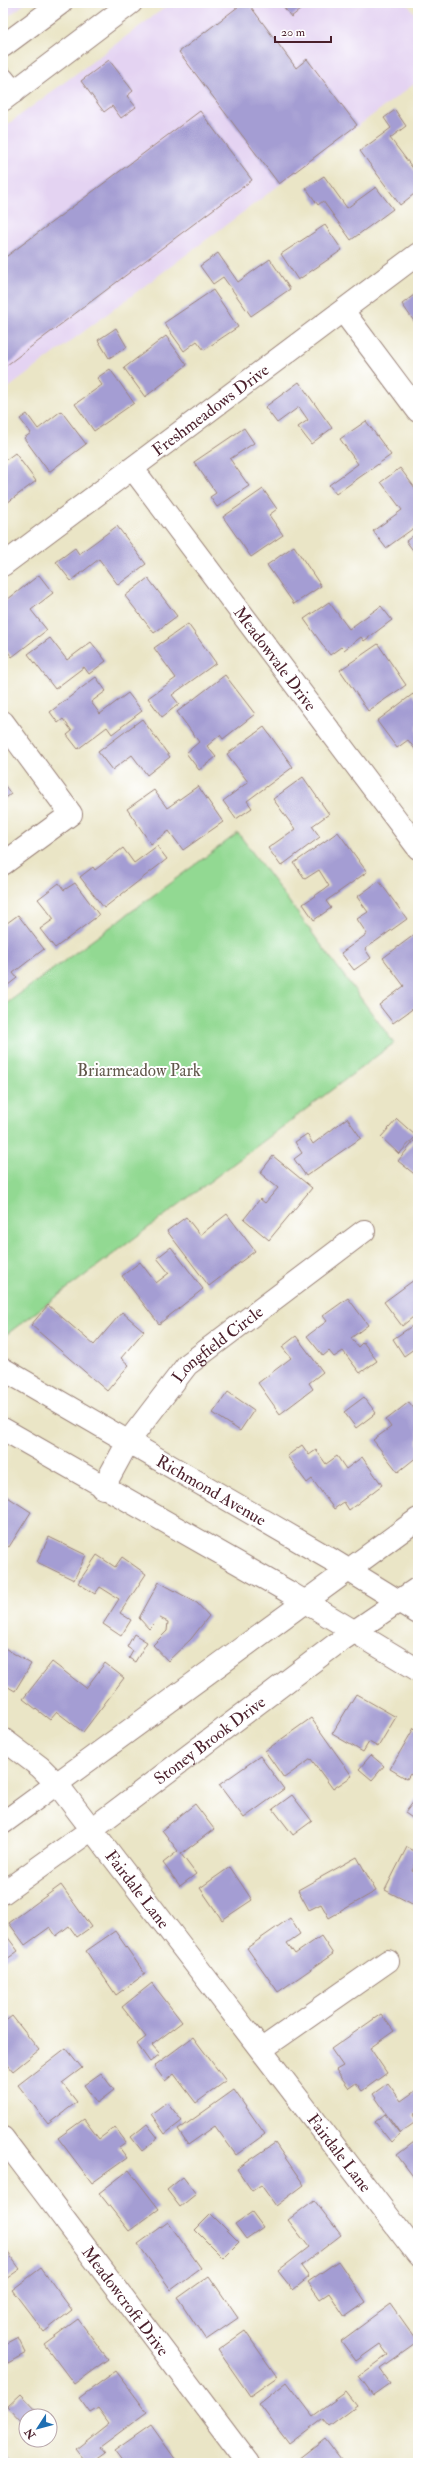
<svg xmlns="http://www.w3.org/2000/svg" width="421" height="2466" font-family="'IM FELL Double Pica',serif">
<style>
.built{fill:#e4d3f2}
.green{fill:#92d992;stroke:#6e7c5e}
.building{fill:#a49dd3}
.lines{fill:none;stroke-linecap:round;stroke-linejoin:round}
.minor-casing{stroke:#9a8278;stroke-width:24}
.major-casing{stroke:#9a8278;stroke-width:24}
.minor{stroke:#fff;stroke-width:22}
.major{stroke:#fff;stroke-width:22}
.labels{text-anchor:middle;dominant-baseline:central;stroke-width:4;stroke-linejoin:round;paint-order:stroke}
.street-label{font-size:17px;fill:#4a1f2b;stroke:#fff}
.park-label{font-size:17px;fill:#60574a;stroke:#fff}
</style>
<rect width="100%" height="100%" fill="#fff"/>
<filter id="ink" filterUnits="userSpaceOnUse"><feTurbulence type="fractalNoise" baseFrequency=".025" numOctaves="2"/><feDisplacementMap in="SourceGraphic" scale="8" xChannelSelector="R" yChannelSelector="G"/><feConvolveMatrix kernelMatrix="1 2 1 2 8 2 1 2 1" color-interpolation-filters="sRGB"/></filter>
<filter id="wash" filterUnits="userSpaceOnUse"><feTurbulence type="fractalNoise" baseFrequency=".012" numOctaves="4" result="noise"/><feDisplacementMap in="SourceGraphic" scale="16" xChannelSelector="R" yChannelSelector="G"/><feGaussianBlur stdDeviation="0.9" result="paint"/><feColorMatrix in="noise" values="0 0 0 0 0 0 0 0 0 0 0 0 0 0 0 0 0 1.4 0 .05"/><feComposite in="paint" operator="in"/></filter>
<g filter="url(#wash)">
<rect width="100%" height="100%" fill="#eae5c6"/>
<!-- built -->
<path class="built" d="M3 3H26L3 20Z
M171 3H407L418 18V81L3 392V128Z"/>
<!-- green -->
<path class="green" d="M238 833 394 1043 3 1337V1006Z"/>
<g id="blocks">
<!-- building -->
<path class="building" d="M243 3H248L296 68 307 59 357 125 279 184 179 52Z
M281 3H309L291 17Z
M109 60 133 91 127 96 136 107 121 118 112 106 104 112 81 81Z
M395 110 406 126 390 138 418 175V191L400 205 360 151 391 128 384 118Z
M200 111 252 180 3 368V259Z
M324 176 347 208 376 187 393 209 351 240 323 201 318 205 306 188Z
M325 225 342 250 298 280 281 254Z
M218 253 238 282 270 259 290 289 251 316 223 277 213 284 200 266Z
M213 290 238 327 204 350 197 341 184 351 164 323Z
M418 292V327L402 304Z
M116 328 127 347 109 358 98 340Z
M166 336 187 365 145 397 124 368Z
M110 369 134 403 94 431 75 404 102 385 97 378Z
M299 382 332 428 311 444 298 427 308 420 299 407 277 423 265 407Z
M61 411 86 444 49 472 24 438 31 433 20 419 27 414 38 429Z
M366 421 391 455 336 494 329 485 358 464 340 439Z
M244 428 254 443 230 459 249 486 217 507 210 497 216 493 194 462Z
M15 453 36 481 3 506V462Z
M400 468 418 492V525L386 548 373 531 402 510 381 482Z
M263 489 277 509 269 515 283 535 251 557 223 517Z
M117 526 146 564 118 585 99 559 71 581 56 562 75 548 79 554Z
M418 532V557L406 541Z
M294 546 321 586 294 604 267 565Z
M39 575 53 593 31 610 47 630 12 657 3 646V603Z
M148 578 177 616 154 633 125 596Z
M329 602 349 629 381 606 392 620 364 641 361 637 344 650 341 647 330 655 304 619Z
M188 624 216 663 172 695 179 704 162 717 148 698 176 678 154 648Z
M50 638 67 660 91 642 106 661 89 674 84 667 55 689 28 654Z
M378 644 406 685 368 711 340 670Z
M225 675 255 714 223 739 220 735 207 746 216 757 199 770 186 753 199 742 177 712Z
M96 677 106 691 91 702 100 714 128 693 142 711 112 734 107 727 78 749 67 735 72 731 63 719 58 723 50 712Z
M413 694 418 701 417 752 408 740 397 748 377 721Z
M142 719 170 757 147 775 132 755 112 770 98 752Z
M264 727 293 767 247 801 252 808 236 819 223 801 248 782 227 754Z
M303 777 329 814 312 826 320 837 281 866 268 848 295 829 273 799Z
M3 783 11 794 3 800Z
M198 786 223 822 183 850 169 831 151 844 127 809 154 790 167 808Z
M338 832 367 872 326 901 331 908 314 920 303 904 329 886 319 870 305 879 294 863Z
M157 846 167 859 104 908 80 877 93 867 95 870 123 848 134 863Z
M379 881 407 919 365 949 371 958 354 970 341 953 367 934 357 919 368 912 357 897Z
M59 883 64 890 75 883 99 915 55 948 40 929 54 919 38 899Z
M18 915 44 949 13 973 17 978 3 989V926Z
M418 932V992L416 994 418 1005 393 1023 379 1005 404 986 383 958Z
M347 1118 361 1138 306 1176 294 1159 302 1153 295 1142 307 1134 313 1144Z
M397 1119 416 1136 399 1154 381 1137Z
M418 1136V1177L398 1161Z
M273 1156 312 1188 269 1240 244 1219 260 1199 265 1203 278 1188 260 1173Z
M227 1214 255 1251 209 1286 167 1231 186 1217 200 1235Z
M171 1247 203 1289 159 1324 122 1276 140 1262 156 1283 169 1273 157 1258Z
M418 1277V1313L402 1326 384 1302Z
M348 1298 368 1325 351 1338 358 1347 363 1342 377 1361 360 1373 343 1351 334 1357 329 1351 323 1356 307 1336 327 1321 323 1316Z
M48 1305 94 1345 122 1312 144 1331 121 1358 129 1365 107 1391 31 1325Z
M412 1326 418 1335V1346L404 1356 393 1339Z
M296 1336 323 1372 309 1383 313 1389 280 1414 258 1383 291 1358 282 1347Z
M228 1392 254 1410 240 1431 213 1413Z
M364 1397 376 1413 356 1428 344 1412Z
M409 1402 418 1414V1456L398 1472 373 1440 391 1427 386 1420Z
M302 1445 309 1455 316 1450 326 1464 337 1456 346 1469 362 1457 382 1485 349 1510 344 1502 334 1509 312 1479 307 1483 287 1456Z
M3 1494 31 1512 9 1547 3 1543Z
M49 1537 86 1555 74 1580 37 1562Z
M97 1555 115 1567 122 1557 146 1574 120 1613 131 1620 121 1636 103 1624 119 1599 100 1587 95 1594 78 1583Z
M159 1582 197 1603 209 1616 191 1639 168 1661 153 1645 167 1631 168 1622 160 1618 149 1629 139 1618Z
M134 1634 147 1642 135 1662 129 1658 133 1651 127 1647Z
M3 1647 31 1664 15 1691 3 1684Z
M52 1662 86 1688 105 1663 124 1678 83 1732 57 1712 50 1720 23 1699Z
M356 1694 396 1717 378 1747 369 1742 363 1752 332 1734Z
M311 1718 352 1776 333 1789 311 1759 284 1778 265 1751Z
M414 1728 418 1731V1779L410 1774 407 1779 390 1769Z
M371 1755 384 1766 372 1780 359 1769Z
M260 1756 284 1789 244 1818 219 1785Z
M292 1795 312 1821 293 1835 273 1809Z
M417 1797 418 1798V1822L405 1813Z
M195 1804 214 1829 181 1854 196 1874 180 1886 163 1863 178 1851 162 1830Z
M407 1847 418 1853V1859L412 1871 418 1874V1907L385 1890Z
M357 1857 376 1891 329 1918 321 1904 309 1910 298 1890Z
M230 1867 252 1900 222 1920 200 1888Z
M61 1885 91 1927 77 1937 69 1926 56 1936 50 1927 25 1945 9 1923Z
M290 1918 300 1934 287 1943 295 1954 321 1936 333 1954 278 1992 247 1948Z
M3 1931 18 1951 3 1962Z
M115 1931 145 1974 116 1995 86 1951Z
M152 1983 182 2022 152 2045 160 2054 150 2062 137 2044 146 2037 122 2007Z
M381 2014 394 2031 370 2048 387 2073 362 2091 356 2083 349 2088 336 2070 343 2066 331 2049Z
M12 2016 39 2050 13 2071 3 2059V2023Z
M193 2037 226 2081 196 2103 174 2074 165 2081 154 2066Z
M66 2048 82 2068 62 2083 77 2102 48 2124 18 2085Z
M101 2073 114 2090 97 2103 84 2085Z
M388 2083 401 2101 418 2089V2111L413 2115 417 2121 400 2133 373 2094Z
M234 2090 265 2134 236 2155 215 2126 188 2145 178 2130Z
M167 2102 182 2121 165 2134 151 2114Z
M385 2114 400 2134 391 2142 375 2122Z
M84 2119 99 2139 115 2127 126 2142 119 2147 127 2158 92 2183 58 2138Z
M147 2124 158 2138 142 2151 131 2137Z
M418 2139V2183L397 2155Z
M275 2143 304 2185 276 2206 261 2185 252 2191 237 2169Z
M129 2170 159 2209 129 2231 99 2193Z
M183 2177 196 2194 180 2207 167 2190Z
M314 2200 341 2235 301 2266 309 2277 293 2290 278 2271 309 2247 288 2220Z
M252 2212 263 2227 246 2239 235 2224Z
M211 2214 239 2242 223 2258 195 2230Z
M168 2222 201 2268 171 2290 138 2244Z
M3 2246 20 2269 3 2281Z
M338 2261 366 2302 345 2317 329 2293 320 2299 308 2282Z
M41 2268 72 2310 44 2332 12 2290Z
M209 2276 238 2318 206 2340 178 2298Z
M391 2304 418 2342 380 2369 390 2383 373 2395 359 2376 388 2355 380 2344 356 2361 341 2341Z
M78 2319 108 2359 74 2384 44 2344Z
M245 2331 277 2377 250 2396 218 2350Z
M18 2337 26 2353 8 2363 3 2353V2345Z
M116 2371 147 2412 100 2447 105 2453 91 2463H87L76 2449 109 2423 98 2408 90 2413 79 2398Z
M287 2382 313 2416 346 2392 357 2406 329 2427 322 2419 289 2444 259 2404Z
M21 2394 36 2410 26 2416 22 2423 7 2407Z
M151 2425 178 2463H123L114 2451Z
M325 2438 344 2463H301L298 2459Z
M3 2454 10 2463H3Z"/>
</g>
</g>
<g filter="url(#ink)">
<use href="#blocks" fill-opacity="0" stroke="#9a8278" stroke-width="1"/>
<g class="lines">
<!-- minor casing -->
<g class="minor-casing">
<g id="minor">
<path d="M3 79 14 92"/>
<path d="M343 311 418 411"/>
<path id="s1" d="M133 469 418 848"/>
<path id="s2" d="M3 565 418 254"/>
<path d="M3 722 71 814 3 864"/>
<path id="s3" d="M103 1488 128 1442 187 1365 364 1231"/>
<path id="s4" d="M3 1739 40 1767 57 1784 418 2255"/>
<path d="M3 1823 418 1519"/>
<path id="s5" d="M3 1893 92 1829 336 1644 418 1588"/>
<path d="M262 2049 388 1961"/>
<path id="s6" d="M3 2138 248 2463"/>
</g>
</g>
<!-- major casing -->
<g class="major-casing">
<g id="major">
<path d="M3 46 61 3"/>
<path d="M3 100 131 3"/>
<path id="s7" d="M3 1369 332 1560 418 1613"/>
<path d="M3 1429 287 1591 418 1670"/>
</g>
</g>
<!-- minor -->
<use href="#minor" class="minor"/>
<!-- major -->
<use href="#major" class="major"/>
</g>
</g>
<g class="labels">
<!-- street labels -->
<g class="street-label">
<text stroke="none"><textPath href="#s2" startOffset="259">Freshmeadows Drive</textPath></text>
<text stroke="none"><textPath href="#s1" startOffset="237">Meadowvale Drive</textPath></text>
<text stroke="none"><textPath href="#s3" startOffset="186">Longfield Circle</textPath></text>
<text stroke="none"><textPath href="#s7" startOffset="241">Richmond Avenue</textPath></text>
<text stroke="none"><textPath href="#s5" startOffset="257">Stoney Brook Drive</textPath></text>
<text stroke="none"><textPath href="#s4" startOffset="203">Fairdale Lane</textPath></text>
<text stroke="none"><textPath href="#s4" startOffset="535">Fairdale Lane</textPath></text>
<text stroke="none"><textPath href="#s6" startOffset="204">Meadowcroft Drive</textPath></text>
</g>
<!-- park labels -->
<g class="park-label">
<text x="139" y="1070">Briarmeadow Park</text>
</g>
</g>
<!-- margin -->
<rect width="421" height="2466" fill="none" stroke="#fff" stroke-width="16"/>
<!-- north arrow -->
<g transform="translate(38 2428) rotate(234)"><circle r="19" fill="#ffffff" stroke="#b7a5aa"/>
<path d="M0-3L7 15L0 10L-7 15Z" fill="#1f6fb2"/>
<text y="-6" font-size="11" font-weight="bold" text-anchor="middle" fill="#4a1f2b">N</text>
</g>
<!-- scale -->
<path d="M275 36v6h56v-6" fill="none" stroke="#4a1f2b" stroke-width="2"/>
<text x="281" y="36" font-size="12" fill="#4a1f2b" stroke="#ffffff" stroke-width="3" paint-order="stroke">20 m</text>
</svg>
